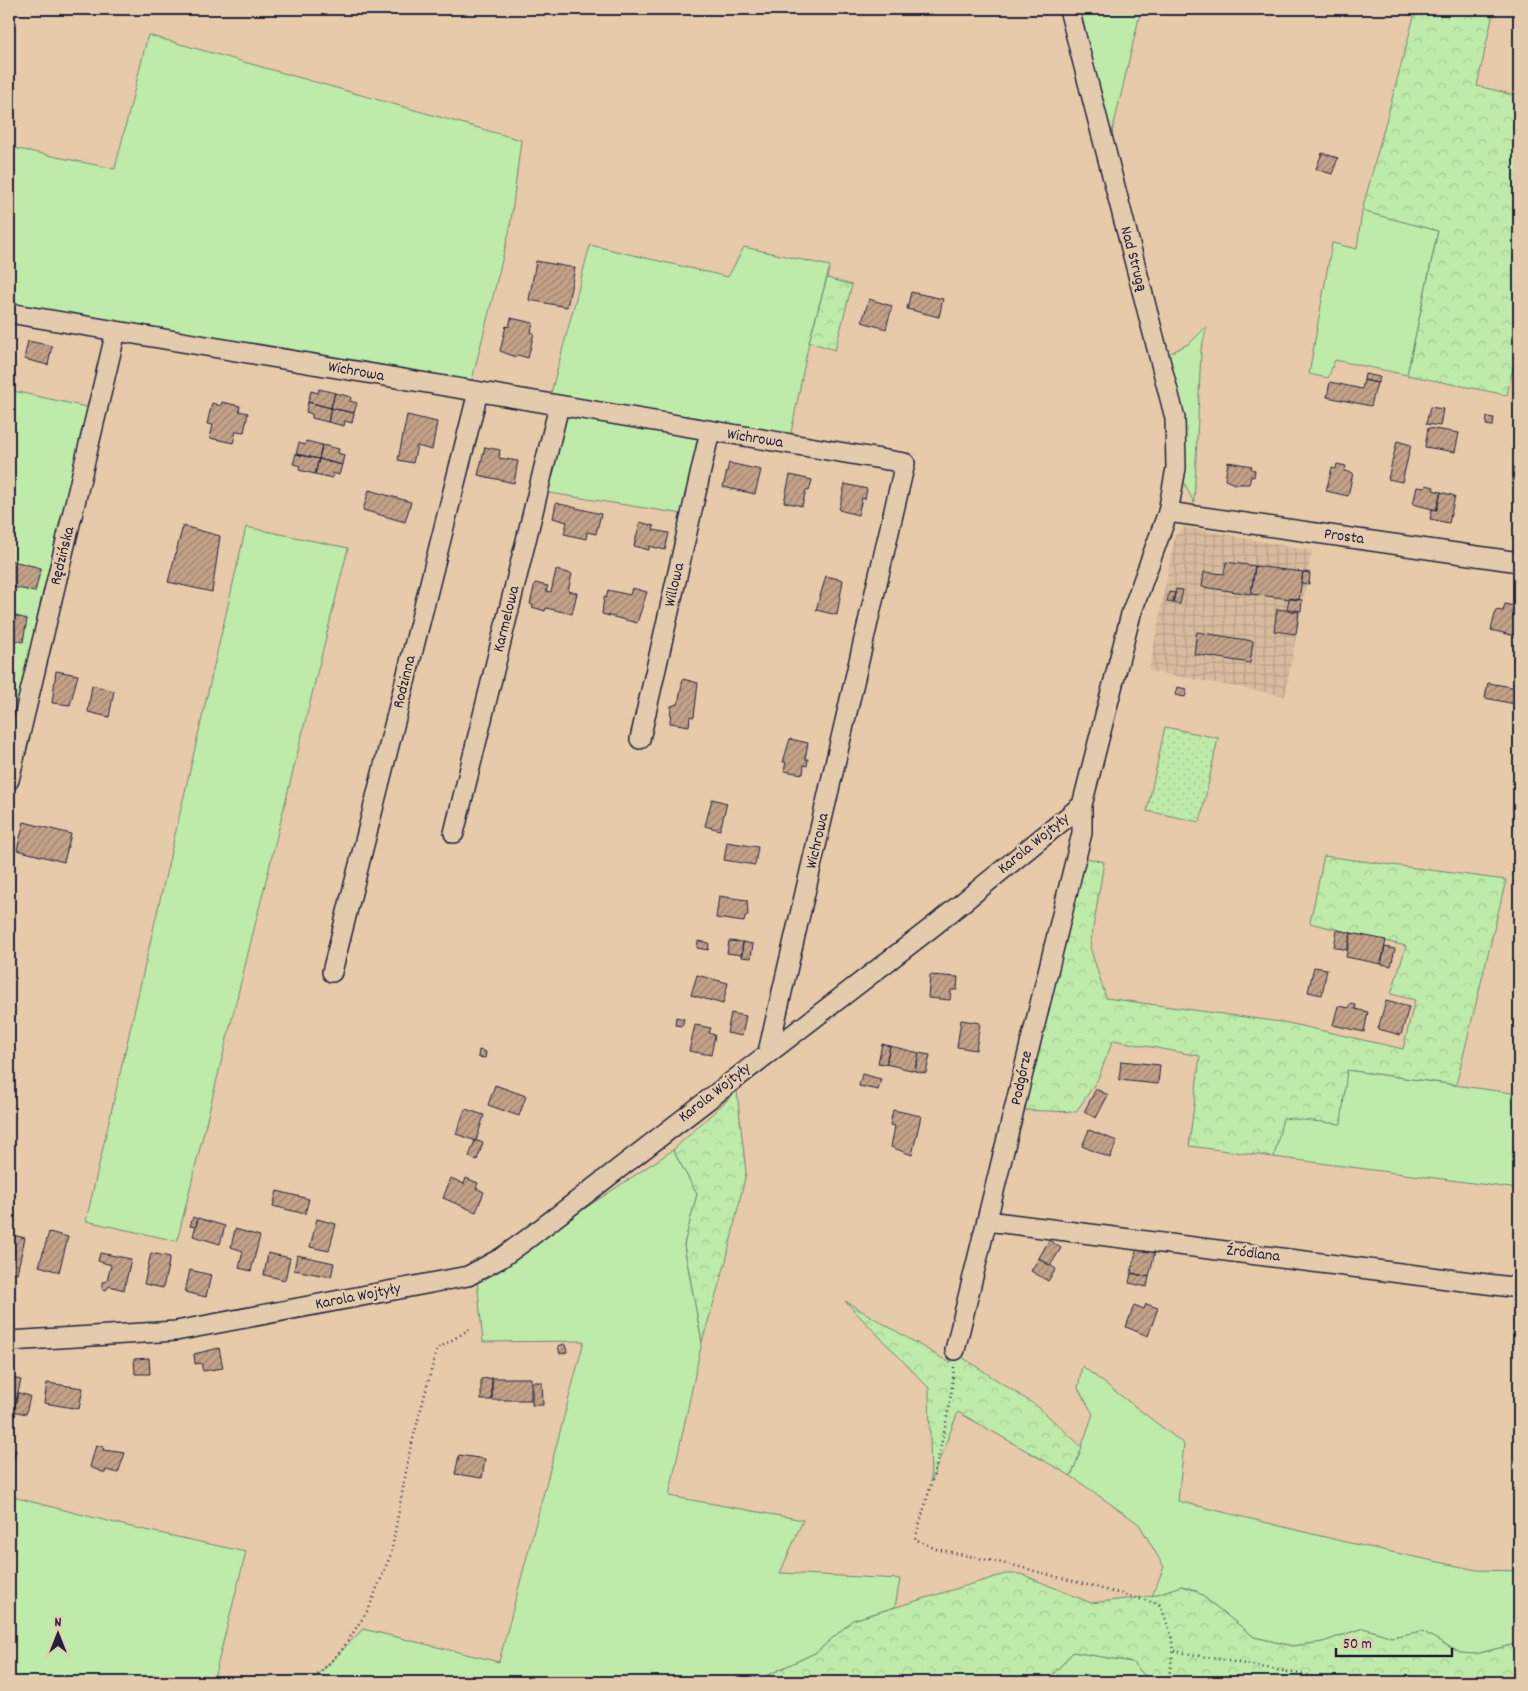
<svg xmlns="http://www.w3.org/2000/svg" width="1528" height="1691" font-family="Dekko,sans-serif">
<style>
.industrial{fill:url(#industrial-grid)}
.grass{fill:#beeba9;stroke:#708672}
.forest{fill:url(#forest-crowns);stroke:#708672}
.park{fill:url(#park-dots);stroke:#708672}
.building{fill:url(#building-hatch);stroke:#22223b}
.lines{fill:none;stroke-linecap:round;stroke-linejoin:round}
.minor-casing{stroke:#22223b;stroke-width:22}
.path{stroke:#22223b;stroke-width:2.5;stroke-dasharray:1 4;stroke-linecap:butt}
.minor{stroke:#e5cbad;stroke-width:19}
.labels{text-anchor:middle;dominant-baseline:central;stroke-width:4.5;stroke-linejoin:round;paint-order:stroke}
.street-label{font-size:16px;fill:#22223b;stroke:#e5cbad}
</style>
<defs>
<pattern id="industrial-grid" width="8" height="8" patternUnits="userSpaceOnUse" patternTransform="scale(1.25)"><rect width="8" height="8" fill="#d8bb9e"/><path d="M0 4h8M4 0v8" fill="none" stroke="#b9a089"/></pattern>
<pattern id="forest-crowns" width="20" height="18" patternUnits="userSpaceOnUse" patternTransform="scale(1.25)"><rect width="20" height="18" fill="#beeba9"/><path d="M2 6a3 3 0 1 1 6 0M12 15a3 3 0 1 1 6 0" fill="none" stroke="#a3c992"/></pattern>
<pattern id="park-dots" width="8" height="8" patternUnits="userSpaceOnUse" patternTransform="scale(1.25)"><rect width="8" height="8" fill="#beeba9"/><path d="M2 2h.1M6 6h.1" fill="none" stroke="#a3c992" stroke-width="1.8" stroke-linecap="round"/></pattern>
<pattern id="building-hatch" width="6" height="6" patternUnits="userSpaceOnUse" patternTransform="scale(1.25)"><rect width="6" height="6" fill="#c3a289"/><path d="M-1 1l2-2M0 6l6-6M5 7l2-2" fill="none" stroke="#9e8471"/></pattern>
</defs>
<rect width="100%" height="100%" fill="#e7caaa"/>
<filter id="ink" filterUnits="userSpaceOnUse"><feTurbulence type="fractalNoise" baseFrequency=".02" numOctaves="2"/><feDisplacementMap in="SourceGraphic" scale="10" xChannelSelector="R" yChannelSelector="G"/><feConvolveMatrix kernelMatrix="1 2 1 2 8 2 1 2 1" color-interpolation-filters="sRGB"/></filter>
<g filter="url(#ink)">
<!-- industrial -->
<path class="industrial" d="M1185 527 1312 551 1285 696 1149 671 1175 536Z"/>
<!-- grass -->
<path class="grass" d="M1076 9H1141L1112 133Z
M148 35 521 140 510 228 471 384 9 303V147L115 169Z
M1362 211 1438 230 1407 375 1335 360 1328 378 1309 374 1332 243 1357 249Z
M590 245 728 277 744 247 830 266 809 342 790 438 550 397Z
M1207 326 1201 350 1194 503 1183 480 1167 355 1190 343Z
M9 390 104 411 9 785Z
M562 416 690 433 699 440 683 514 543 492Z
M246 527 348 548 177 1241 86 1221Z
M1347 1070 1519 1094V1189L1274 1157 1282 1118Z
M673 1150 697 1194 684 1245 702 1342 669 1496 803 1520 780 1573 900 1579 895 1607 853 1620 817 1652 753 1682H311L363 1629 499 1662 584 1341 483 1342 477 1280Z
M1082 1366 1184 1444 1178 1501 1345 1542 1476 1570 1519 1571V1643L1476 1654 1460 1653 1422 1631 1392 1637 1363 1628 1323 1642 1292 1646 1254 1637 1195 1590 1181 1586 1152 1596 1164 1567 1139 1524 1071 1476 1093 1414 1078 1388Z
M9 1496 127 1526 246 1552 213 1682H9Z
M1073 1652 1132 1662 1147 1678 1157 1682H1072L1048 1680Z"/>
<!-- forest -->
<path class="forest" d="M1416 9H1494L1477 86 1519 96V339L1507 395 1407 375 1438 231 1362 211Z
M827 278 852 285 835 350 809 342Z
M1324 856 1506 880 1456 1085 1347 1070 1341 1124 1283 1118 1274 1157 1189 1146 1200 1056 1113 1040 1098 1079 1076 1112 1022 1110 1081 857 1104 862 1090 947 1106 998 1288 1023 1403 1049 1415 1000 1391 994 1406 946 1310 923Z
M737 1091 746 1173 726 1261 702 1342 684 1245 697 1194 673 1150Z
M845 1301 950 1363 954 1352 1038 1407 1082 1447 1071 1476 958 1412 931 1482 929 1388Z
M1005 1574H1021L1091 1603 1152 1596 1181 1586 1195 1590 1254 1637 1292 1646 1323 1642 1363 1628 1392 1637 1422 1631 1460 1653 1476 1654 1519 1643V1682H1157L1147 1678 1132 1662 1073 1652 1048 1680 1041 1682H753L817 1652 853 1620Z"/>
<!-- park -->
<path class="park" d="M1165 727 1218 738 1200 822 1147 811Z"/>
<!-- building -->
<path class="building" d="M1322 153 1338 158 1332 174 1316 169Z
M536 261 575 268 567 307 529 300Z
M911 292 943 299 939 317 907 309Z
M869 299 892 306 886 329 862 322Z
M511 318 533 323 531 332 534 333 528 358 518 355 516 357 500 351 506 326 509 327Z
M28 341 52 346 48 365 24 359Z
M1365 374 1380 377 1378 383 1364 380Z
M1364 380 1377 383 1371 406 1327 397 1330 382 1362 389Z
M319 389 335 393 331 408 308 402 311 391 318 393Z
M335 393 351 397 350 401 357 403 354 413 331 408Z
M222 402 240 406 239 411 248 413 244 432 236 431 233 443 210 438 213 425 207 424 212 403 221 406Z
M308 402 331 408 328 422 312 418V414L306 412Z
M1430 407 1443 409 1440 426 1426 424Z
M331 408 354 413 352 423 345 421 344 426 328 422Z
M407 415 437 422 432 450 417 446 413 463 398 460Z
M1487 417 1494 418 1493 426 1486 425Z
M1428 428 1459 433 1455 452 1425 447Z
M306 441 322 445 319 459 296 454 299 443 305 445Z
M1397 441 1411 445 1402 482 1388 479Z
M322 445 339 449 338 453 344 455 342 465 319 459Z
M485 447 500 450 499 458 518 461 514 483 478 475Z
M296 454 319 459 315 474 299 470 300 466 293 464Z
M319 459 342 465 339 475 333 473 332 478 315 474Z
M1228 462 1252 466 1251 469 1255 470 1254 477 1251 476 1249 484H1235L1225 480Z
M729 463 761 470 755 494 723 487Z
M1337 464 1346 466 1344 471 1353 473 1348 496 1326 491 1332 468 1336 469Z
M790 475 812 480 809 491 806 490 802 506 784 502Z
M845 484 867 489 865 499 862 498 858 515 839 510Z
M1426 485 1434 487 1433 490 1441 492 1436 510 1413 504 1417 487 1425 488Z
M369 490 411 502 405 522 363 510Z
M1441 492 1455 496 1449 523 1430 519 1432 509 1437 510Z
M556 503 601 514 596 534 587 532 586 539 564 534 567 522 553 518Z
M640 522 654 526 653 530 669 533 665 550 649 546V550L634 546Z
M183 526 220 536 212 592 168 582Z
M9 560 41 568 35 592 9 586Z
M1226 562 1255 566 1251 594 1202 587 1204 572 1224 574Z
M1255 566 1303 572 1299 600 1251 594Z
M556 570 572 574 568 591 577 593 572 614 546 608 545 611 532 607 533 605 530 604 535 583 548 586 546 591 551 592Z
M1303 572 1310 573 1309 584 1301 583Z
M826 576 843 580 837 615 816 610Z
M632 588 647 592 637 623 602 614 604 597 606 598 608 590 630 595Z
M1176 589 1183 590 1180 604 1173 603Z
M1169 592 1175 593 1173 603 1167 602Z
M1289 598 1302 600 1301 611 1287 609Z
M1505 604 1514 606 1512 613 1519 614V637L1491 630 1496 610 1503 611Z
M1277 609 1299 612 1296 634 1274 631Z
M9 614 27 619 23 642 9 639Z
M1197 632 1253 641 1250 663 1194 654Z
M56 671 78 675 70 705 52 703Z
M683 679 698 683 694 717 690 716 689 726 670 723 671 706 678 704Z
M1488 683 1518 688 1515 704 1485 698Z
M92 685 114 691 109 717 88 712Z
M1177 687 1187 689 1185 697 1175 695Z
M790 739 808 743 805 759H808L807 766 804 765 803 774 784 771 786 762H783Z
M712 799 727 803 720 830 705 826Z
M24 822 71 834 64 862 17 850Z
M727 842 758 847 755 865 724 860Z
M719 896 747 900 748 915 745 916 744 922 716 918Z
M1337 930 1351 933 1347 950 1334 947Z
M1351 933 1386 940 1381 964 1346 957Z
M698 941 709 943 708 950 697 948Z
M729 941 743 942 742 955 727 953Z
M743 942 753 944 751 958 741 957Z
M1385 947 1395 949 1391 966 1381 964Z
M1314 967 1327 969 1322 995 1308 992Z
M697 975 728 983 723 1004 691 995Z
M930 975 958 977 957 990H951L950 1000 928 998Z
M1386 1001 1409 1007 1401 1035 1378 1029Z
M1350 1004 1356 1005 1355 1009 1368 1012 1364 1032 1333 1025 1338 1006 1349 1008Z
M731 1013 746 1016 742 1036 727 1033Z
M676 1017 684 1019 682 1026 675 1025Z
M961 1020 980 1023 976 1050 957 1047Z
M695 1025 711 1028 709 1033 715 1035 711 1055 689 1051Z
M882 1044 890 1046 886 1064 878 1063Z
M890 1046 919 1053 915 1071 886 1064Z
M479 1050 486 1052 485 1058 478 1057Z
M919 1053 930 1055 926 1073 915 1071Z
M1121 1061 1160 1065 1158 1084 1119 1080Z
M862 1074 881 1079 878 1090 859 1086Z
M495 1085 526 1096 519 1116 488 1105Z
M1096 1089 1108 1095 1096 1118 1084 1112Z
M465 1109 484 1115 476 1141 456 1134Z
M893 1110 921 1116 912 1155 891 1147 895 1126 890 1125Z
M1089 1130 1117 1141 1110 1158 1082 1146Z
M475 1140 483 1143 477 1160 469 1157Z
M451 1178 464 1184 466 1178 478 1183 476 1188 484 1192 476 1212 443 1198Z
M277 1191 309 1199 305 1214 273 1206Z
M193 1217 198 1219 196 1227 190 1226Z
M198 1218 225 1226 220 1244 193 1236Z
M317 1219 336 1224 329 1251 310 1247Z
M235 1229 260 1236 251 1271 239 1268 243 1251 231 1247Z
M49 1232 68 1237 59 1272 39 1266Z
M9 1234 25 1238 17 1273 9 1271Z
M1049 1240 1061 1248 1050 1266 1039 1258Z
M1138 1243 1156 1247 1149 1277 1131 1273Z
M100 1253 131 1259 124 1290 110 1286 106 1290 102 1289V1282L107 1281 111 1265 98 1261Z
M151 1253 170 1257 163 1288 144 1284Z
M268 1253 290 1258 285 1280 264 1275Z
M297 1255 334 1263 331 1277 294 1270Z
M1039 1258 1056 1269 1048 1281 1031 1271Z
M190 1270 211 1275 206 1297 185 1292Z
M1131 1273 1149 1277 1147 1287 1129 1283Z
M1146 1304 1158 1308 1148 1336 1126 1327 1134 1305 1144 1309Z
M565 1344 567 1352 560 1354 558 1346Z
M219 1348 223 1368 203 1371 201 1363 195 1364 194 1354Z
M149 1358 150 1374H135L134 1359Z
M9 1377 21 1380 13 1413 9 1412Z
M492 1378V1400H481V1379Z
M492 1378H531V1400H492Z
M532 1382H542L543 1405H532Z
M47 1383 83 1388 79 1409 44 1403Z
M18 1393 30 1396 26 1414 14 1411Z
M96 1445 104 1447 103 1450 125 1453 118 1473 106 1470 105 1473 90 1467Z
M9 1448 16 1450 10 1476H9Z
M459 1455 485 1459 482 1478 455 1474Z"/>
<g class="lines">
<!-- minor casing -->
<g class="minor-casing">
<path id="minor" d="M9 313 905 463 768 1052
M1168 512 1519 562
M640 739 710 431
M9 780 116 331
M454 833 559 406
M332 972 478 392
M987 1221 1519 1288
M9 1341 176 1331 468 1276 501 1258 526 1240 935 925 1082 805 1131 614 1168 512 1176 468 1175 418 1069 9
M955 1350 1082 833V805"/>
</g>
<!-- path -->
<path class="path" d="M954 1367C949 1426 932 1482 915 1539L936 1549 1016 1566 1159 1604C1175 1639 1175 1645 1168 1682
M1174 1651 1343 1682
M311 1682 341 1651 368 1610 391 1554 410 1450 437 1349 470 1329
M1041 1682 1048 1680 1072 1682"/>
<!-- minor -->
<use href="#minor" class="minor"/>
</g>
</g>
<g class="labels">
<!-- street labels -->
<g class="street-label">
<text transform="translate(1133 259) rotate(75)">Nad Strugą</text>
<text transform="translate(356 372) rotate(10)">Wichrowa</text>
<text transform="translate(755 439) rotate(9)">Wichrowa</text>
<text transform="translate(1344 537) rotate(8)">Prosta</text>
<text transform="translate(63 556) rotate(-76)">Rędzińska</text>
<text transform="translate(675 585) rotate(-77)">Willowa</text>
<text transform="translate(507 619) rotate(-76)">Karmelowa</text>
<text transform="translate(405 682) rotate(-76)">Rodzinna</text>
<text transform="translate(818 841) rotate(-77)">Wichrowa</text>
<text transform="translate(1034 844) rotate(-39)">Karola Wojtyły</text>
<text transform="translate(1022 1078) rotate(-78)">Podgórze</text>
<text transform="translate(715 1093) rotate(-38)">Karola Wojtyły</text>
<text transform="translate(1253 1254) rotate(7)">Źródlana</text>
<text transform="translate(358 1297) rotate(-11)">Karola Wojtyły</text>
</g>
</g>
<!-- margin -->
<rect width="1528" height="1691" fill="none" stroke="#e5cbad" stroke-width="30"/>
<rect x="15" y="15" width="1498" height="1661" fill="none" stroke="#22223b" stroke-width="2" filter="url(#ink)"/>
<!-- north arrow -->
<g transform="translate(58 1634)" stroke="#e5cbad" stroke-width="4" paint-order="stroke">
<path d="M0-4L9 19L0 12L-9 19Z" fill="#22223b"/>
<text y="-8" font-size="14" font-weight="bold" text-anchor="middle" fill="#22223b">N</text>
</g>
<!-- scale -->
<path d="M1336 1648v8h116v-8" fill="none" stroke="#22223b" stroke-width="2.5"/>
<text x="1343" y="1648" font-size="15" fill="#22223b" stroke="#e5cbad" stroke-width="4" paint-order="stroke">50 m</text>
</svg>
